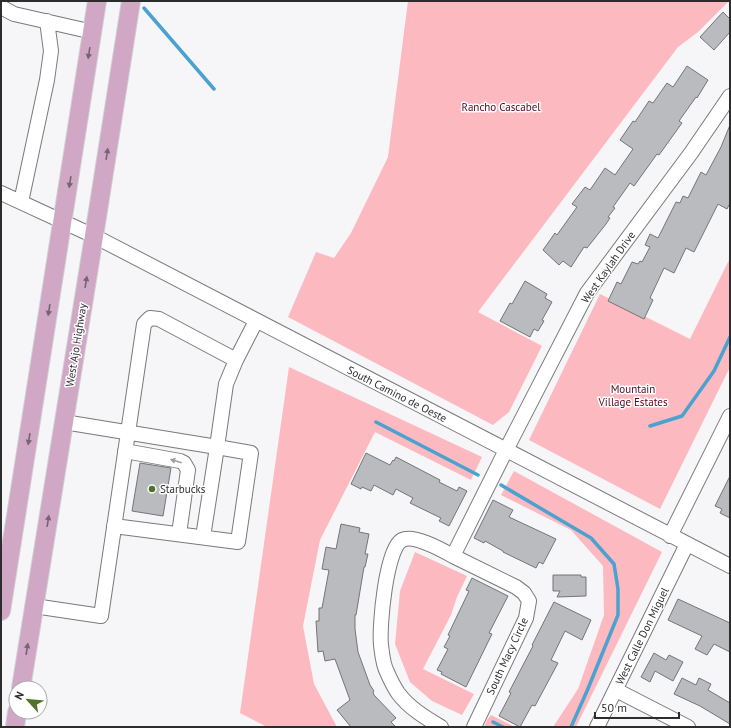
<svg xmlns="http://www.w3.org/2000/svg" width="731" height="728" font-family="'PT Sans',sans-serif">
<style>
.green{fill:#fcb9bf}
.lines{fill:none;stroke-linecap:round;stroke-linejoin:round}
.stream{stroke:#4aa2d0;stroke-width:3.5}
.building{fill:#babbbe;stroke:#747578}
.minor-casing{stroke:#7a797c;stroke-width:16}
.major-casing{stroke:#d1d1d1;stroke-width:20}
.minor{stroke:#fff;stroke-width:14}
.major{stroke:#d0a7c4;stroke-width:18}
.oneway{fill:#766472}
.oneway2{fill:#a0a0a1}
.poi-dot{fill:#50722a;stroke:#fff;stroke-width:1.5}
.labels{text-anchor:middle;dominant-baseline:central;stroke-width:3;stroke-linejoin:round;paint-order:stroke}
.park-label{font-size:11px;fill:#57061d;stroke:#fff}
.street-label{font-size:11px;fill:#2d2d2e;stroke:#fff}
.poi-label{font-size:11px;fill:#2d2d2e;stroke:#fff;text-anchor:start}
</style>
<rect width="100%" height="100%" fill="#f6f5f8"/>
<!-- green -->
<path class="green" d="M408 1H729L698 32 678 47 478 312 542 346 509 412 493 425 288 317 316 252 334 258 351 233 388 157Z
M730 258V367L660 509 529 440 600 294 690 339Z
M289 367 482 457 471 480 375 432 320 540 303 626 314 684 337 727H267L240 713Z
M514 471 662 552 576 727H553L578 689 604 615 603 566 571 530 501 495Z
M415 552 467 576 457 597 451 615 423 669 474 694 462 715 432 701 410 682 395 644 400 591Z
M491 715 515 727H484L487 720Z"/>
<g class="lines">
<!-- stream -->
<path class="stream" d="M144 8 214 89
M376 422 478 475
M650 426 682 416 714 371 730 337
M501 485 591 538 614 564 618 589V615L587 691 571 727
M493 722 503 727"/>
</g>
<!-- building -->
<path class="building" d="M723 12 730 19V32L714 50 700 37Z
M687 66 708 80 697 98 696 97 679 121 682 123 659 155 657 154 634 186 630 183 613 207 615 208 608 217 610 218 606 224 587 248 584 247 571 267 563 261 559 265 543 250 555 233 557 235 577 207 572 204 585 187 590 190 605 168 615 175 633 149 620 140 633 121 635 122 649 101 653 103 667 83 673 87Z
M730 125V203L727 209 718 204 694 252 686 248 674 273 664 268 650 298 653 300 644 319 608 301 617 282 621 284 632 262 638 264 640 261 642 262 650 247 645 245 650 234 658 238 676 202 680 203 683 196 688 198 701 172 706 175 721 147Z
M525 281 547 294 545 298 552 302 542 320 544 321 538 331 534 329 530 337 500 321 510 303 512 304Z
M366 453 390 465 393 460 394 461 396 457 440 480 439 482 457 491 459 487 467 491 449 526 439 521 441 518 410 503 413 498 396 489 393 495 374 485 371 491 362 487 361 489 351 484Z
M140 463 171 468 163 516 132 511Z
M730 476V518L720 513 722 509 715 506Z
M493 500 513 510 509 517 556 539 543 564 539 562 536 568 503 552V551L485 541 484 543 474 538Z
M341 524 360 528 359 532 369 534 365 554H368L365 567H364L356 615H355V629L358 652 370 685 374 691 373 692 374 695 396 718 391 722 396 727H351L337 710 350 700 335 659 325 661 323 651 318 652 316 621H319V608H322L329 570 322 569 326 547 336 549Z
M553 575H581V577H586V596L557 597 560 591H553Z
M472 578 508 596 489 633 492 634 466 687 441 674 442 672 437 670 448 649 444 647 450 636 448 635 469 591 466 590Z
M678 599 730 623V652L714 644 707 655 695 649 702 636 668 620Z
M554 602 591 620 582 640 565 631 551 660 558 663 535 706 532 705 520 727 499 716 511 693 509 692 533 646 532 645Z
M654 653 666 660 669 655 683 662 673 681 655 671 650 682 641 677Z
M682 678 696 685 699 678 711 684 708 690 730 703V724L700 706 674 694Z"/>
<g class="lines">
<!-- minor casing -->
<g class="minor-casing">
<path id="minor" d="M1 7 14 14 93 32
M1 193 94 236 730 566
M21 202 47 80 51 51 47 21
M64 422 217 447 226 384 236 360
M125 451 180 461 184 463 188 470 179 534
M114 526 238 542 251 453 217 447 203 537
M670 536 730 416
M34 606 101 616 144 324 150 318 159 319 236 360 256 321
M616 690 688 727
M441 727C426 718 409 708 398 693 394 687 390 679 387 672 383 665 382 653 381 645 379 627 386 548 402 540 414 534 442 550 453 556
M474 727 526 618 529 601 524 593 516 587 453 556 506 450 587 293 691 153 730 96
M597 727 687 544"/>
</g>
<!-- major casing -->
<g class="major-casing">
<path id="major" d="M1 611 97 1
M21 688 94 236 131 1
M15 727 17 712"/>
</g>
<!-- minor -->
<use href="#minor" class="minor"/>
<!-- major -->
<use href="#major" class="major"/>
</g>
<!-- one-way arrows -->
<defs><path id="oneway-solid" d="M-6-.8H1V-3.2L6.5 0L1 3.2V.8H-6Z"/></defs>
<g class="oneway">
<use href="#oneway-solid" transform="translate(89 53) rotate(99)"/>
<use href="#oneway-solid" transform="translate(107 154) rotate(-81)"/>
<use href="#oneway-solid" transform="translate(70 182) rotate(99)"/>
<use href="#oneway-solid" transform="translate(86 282) rotate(-81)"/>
<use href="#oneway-solid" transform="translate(49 310) rotate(99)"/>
<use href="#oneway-solid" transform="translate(29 439) rotate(99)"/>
<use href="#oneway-solid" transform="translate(48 521) rotate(-81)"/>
<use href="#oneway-solid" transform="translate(27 649) rotate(-81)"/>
</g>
<use class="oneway2" href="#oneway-solid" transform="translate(176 461) rotate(-164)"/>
<!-- markers -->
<circle class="poi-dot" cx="152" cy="489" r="4"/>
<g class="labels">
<!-- park labels -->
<g class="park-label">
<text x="501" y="107">Rancho Cascabel</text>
<text x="633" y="389">Mountain<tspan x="633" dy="13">Village Estates</tspan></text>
</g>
<!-- street labels -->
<g class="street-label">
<text transform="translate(608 267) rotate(-55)">West Kaylah Drive</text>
<text transform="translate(76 345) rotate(-81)">West Ajo Highway</text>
<text transform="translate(397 394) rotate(27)">South Camino de Oeste</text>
<text transform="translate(642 636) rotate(-64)">West Calle Don Miguel</text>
<text transform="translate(507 656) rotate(-65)">South Macy Circle</text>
</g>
<!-- poi labels -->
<g class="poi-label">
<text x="160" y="489">Starbucks</text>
</g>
</g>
<!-- border -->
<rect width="731" height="728" fill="none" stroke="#2d2d2e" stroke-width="4"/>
<!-- north arrow -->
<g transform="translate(28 700) rotate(297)"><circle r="19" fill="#ffffff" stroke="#ababab"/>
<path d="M0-3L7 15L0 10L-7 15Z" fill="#50722a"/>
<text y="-6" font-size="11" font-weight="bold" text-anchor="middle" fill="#2d2d2e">N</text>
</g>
<!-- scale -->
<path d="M595 712v6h84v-6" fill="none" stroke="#2d2d2e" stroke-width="2"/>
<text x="601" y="712" font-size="12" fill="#2d2d2e" stroke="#ffffff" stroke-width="3" paint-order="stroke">50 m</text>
</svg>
